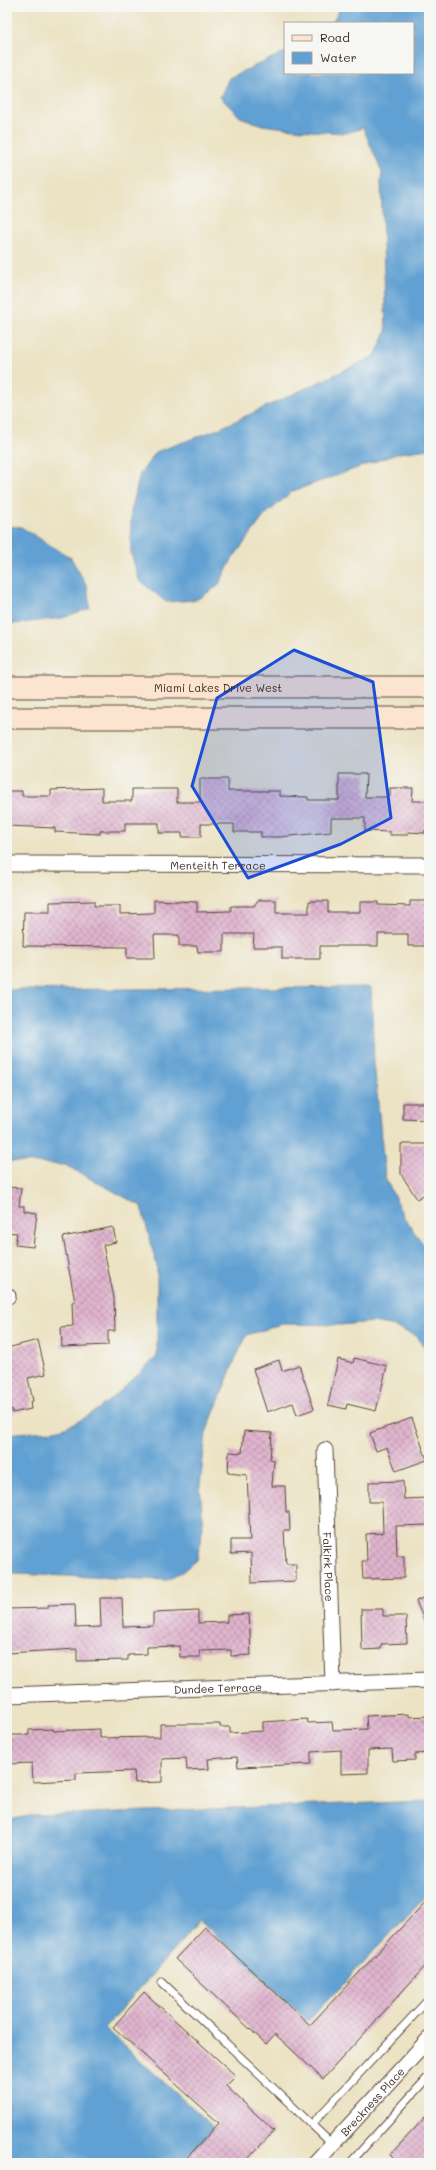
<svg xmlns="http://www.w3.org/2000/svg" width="436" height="2170" font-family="Mali,sans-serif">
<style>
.water{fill:#60a0d2;stroke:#4e6578}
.building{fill:url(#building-cross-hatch)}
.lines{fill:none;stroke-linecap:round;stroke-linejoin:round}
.service-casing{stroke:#564637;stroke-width:9}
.minor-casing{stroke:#564637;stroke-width:17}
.secondary-casing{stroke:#564637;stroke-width:23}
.service{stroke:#fff;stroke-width:7}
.minor{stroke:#fff;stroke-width:15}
.secondary{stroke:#fce5d0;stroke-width:21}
.marked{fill:#1d4ed8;fill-opacity:0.2;stroke:#1d4ed8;stroke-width:3;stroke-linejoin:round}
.labels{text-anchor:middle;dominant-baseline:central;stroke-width:3;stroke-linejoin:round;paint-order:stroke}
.street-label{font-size:11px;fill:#3b2a1e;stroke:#f6f6f2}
</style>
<defs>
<pattern id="building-cross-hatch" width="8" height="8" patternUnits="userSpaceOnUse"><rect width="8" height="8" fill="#e0b5cf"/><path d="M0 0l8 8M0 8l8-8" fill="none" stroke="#b793a7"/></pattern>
</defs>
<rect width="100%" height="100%" fill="#f6f6f2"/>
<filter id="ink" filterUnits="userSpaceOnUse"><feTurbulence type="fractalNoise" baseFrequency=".025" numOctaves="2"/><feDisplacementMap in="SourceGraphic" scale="8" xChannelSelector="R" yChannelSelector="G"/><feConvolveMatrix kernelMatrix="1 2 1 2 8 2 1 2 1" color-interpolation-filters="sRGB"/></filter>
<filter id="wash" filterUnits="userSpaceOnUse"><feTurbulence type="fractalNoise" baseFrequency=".012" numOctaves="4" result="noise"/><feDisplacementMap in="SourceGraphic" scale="16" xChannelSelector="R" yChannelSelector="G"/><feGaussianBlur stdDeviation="0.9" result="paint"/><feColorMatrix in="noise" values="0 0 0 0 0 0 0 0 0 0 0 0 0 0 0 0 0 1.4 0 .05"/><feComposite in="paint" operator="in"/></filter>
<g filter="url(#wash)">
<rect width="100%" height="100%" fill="#ece3c4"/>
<!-- water -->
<path class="water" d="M341 7H429V449L399 453 293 491 265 515 232 559 218 586 196 600 166 602 139 580 131 553V512L140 474 156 452 216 430 375 356 386 332 381 182 382 172 363 128 346 133 310 131 262 125 240 117 220 97 229 78 285 52V73H413V23H332Z
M7 526 21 527 71 558 87 586 90 608 62 618 7 625Z
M371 987 374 1062 385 1177 404 1218 429 1252V1354L417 1336 389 1325 373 1322 340 1325 283 1324 247 1335 236 1357 206 1433 200 1485 203 1526 197 1559 181 1573 167 1580 14 1574 7 1570V1435C24 1430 43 1434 59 1429 98 1418 127 1383 157 1357V1266L141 1206 65 1165 7 1161V990Z
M429 1801V1893L308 2021 200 1920 105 2028 214 2128 181 2163H7V1825L13 1819 34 1815Z"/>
<g id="blocks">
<!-- building -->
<path class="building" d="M339 774H366L365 797H390V788H413L412 801H429V830H425V833L408 832V835H390V832L365 831V818H331V832L280 837H261V832H234V824H201V837H182V833H159V823H125V831H100V834L55 832V828L7 826V791H22V796H51V790L102 788V801H132V789H177V802H200V779H228V791H280V796L308 797V800H339Z
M154 900 197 902V912L231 911V906H254L258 900H276V913H309V901H328V912H360V902H378V905L410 906V901H429V946H408V934H378V946H320V959H282V947H253L254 934H224V952H198L197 946H179V935H154L155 958H127V947L23 946 24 912H50V902L94 901V906H120V914L154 913Z
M403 1103H429V1120L403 1119Z
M401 1144H429V1191L417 1199 401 1174Z
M7 1187 21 1188 19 1206H24V1211L37 1213 33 1247 15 1245 17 1233 7 1232Z
M113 1227 116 1242 103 1245 114 1298 115 1331H108V1345L62 1347 61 1327 73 1326 72 1302H75L63 1237Z
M38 1340 46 1374 28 1378 33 1401 30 1402 31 1409 12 1413V1409L7 1411V1348Z
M354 1358 387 1366 376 1411 347 1404 346 1409 328 1405 338 1359 353 1363Z
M279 1360 282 1371 299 1365 314 1409 297 1415 293 1403 267 1412 253 1369Z
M412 1418 427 1460 396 1471 387 1447 376 1451 370 1433Z
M244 1431 272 1433 270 1459 274 1460 272 1486H285L286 1512H289L290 1530H284L286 1564H296V1581L252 1583 251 1553 231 1554V1540H250L247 1475 228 1473 229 1452 242 1453Z
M403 1481 404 1499 427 1498 428 1525 396 1526 397 1556H404V1578L363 1579 362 1561H367L366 1534 383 1533 382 1502H369V1482Z
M429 1595V1632L416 1601Z
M100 1598H122L123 1627 153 1626V1613L198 1611V1623L227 1622V1615L249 1614 251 1655 231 1656V1650L199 1651 200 1657H180L179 1646 147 1647V1654L128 1655V1660L77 1661V1649L7 1653V1609L48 1608V1605L75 1604 76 1628 101 1627Z
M361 1609H383V1616H406L407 1643 381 1644V1649L362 1650Z
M409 1714V1717L426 1716V1719L429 1718V1753L415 1754V1760L393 1761 392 1749 368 1750V1773L341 1774V1750L311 1752V1764L238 1767 237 1757 208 1759 209 1769 187 1770 186 1758 162 1759V1782L135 1783 134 1771 76 1773V1780L33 1782 32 1763 7 1764V1735H29V1730L53 1729V1731L100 1729V1738L160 1737V1724H220V1727H230V1733L263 1731V1722L307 1719 308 1723 332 1722 333 1730 367 1729 366 1716Z
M429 1898V1962L323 2079 275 2034 266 2044 175 1959 205 1927 310 2025Z
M144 1992 236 2076 226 2086 274 2131 244 2163H182L219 2123 113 2027Z
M429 2113V2163H398L390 2155Z"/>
</g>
</g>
<g filter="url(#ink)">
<use href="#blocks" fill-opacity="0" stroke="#564637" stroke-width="1"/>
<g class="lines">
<!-- service casing -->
<g class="service-casing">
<path id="service" d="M162 1982 332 2144
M312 2124 429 1999
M350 2163 429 2076"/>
</g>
<!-- minor casing -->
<g class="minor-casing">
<g id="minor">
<path id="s1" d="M7 864 429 865"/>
<path d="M7 1296H8"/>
<path id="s2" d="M325 1450 333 1684"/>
<path id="s3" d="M7 1695 429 1680"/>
<path id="s4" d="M315 2163 429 2039"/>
</g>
</g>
<!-- secondary casing -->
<g class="secondary-casing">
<g id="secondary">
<path id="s5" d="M7 687H429"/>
<path d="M7 718H429"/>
</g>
</g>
<!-- service -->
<use href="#service" class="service"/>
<!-- minor -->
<use href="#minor" class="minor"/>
<!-- secondary -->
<use href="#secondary" class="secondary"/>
</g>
</g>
<!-- marked area -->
<path class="marked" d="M294 650 373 682 391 818 341 844 248 878 192 786 217 698Z"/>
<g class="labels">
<!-- street labels -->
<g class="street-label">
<text stroke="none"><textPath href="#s5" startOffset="211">Miami Lakes Drive West</textPath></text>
<text stroke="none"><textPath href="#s1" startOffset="211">Menteith Terrace</textPath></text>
<text stroke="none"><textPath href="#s2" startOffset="117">Falkirk Place</textPath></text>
<text stroke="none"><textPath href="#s3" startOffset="211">Dundee Terrace</textPath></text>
<text stroke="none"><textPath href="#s4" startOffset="84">Breckness Place</textPath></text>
</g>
</g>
<!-- margin -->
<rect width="436" height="2170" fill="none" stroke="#f6f6f2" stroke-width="24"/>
<!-- legend -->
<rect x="284" y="22" width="130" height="52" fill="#f6f6f2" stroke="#aba49d"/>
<rect x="292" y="35" width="20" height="6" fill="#fce5d0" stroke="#aba49d"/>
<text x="320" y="42" font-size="12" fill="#3b2a1e">Road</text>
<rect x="292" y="52" width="20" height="12" fill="#60a0d2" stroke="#aba49d"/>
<text x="320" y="62" font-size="12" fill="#3b2a1e">Water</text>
</svg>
